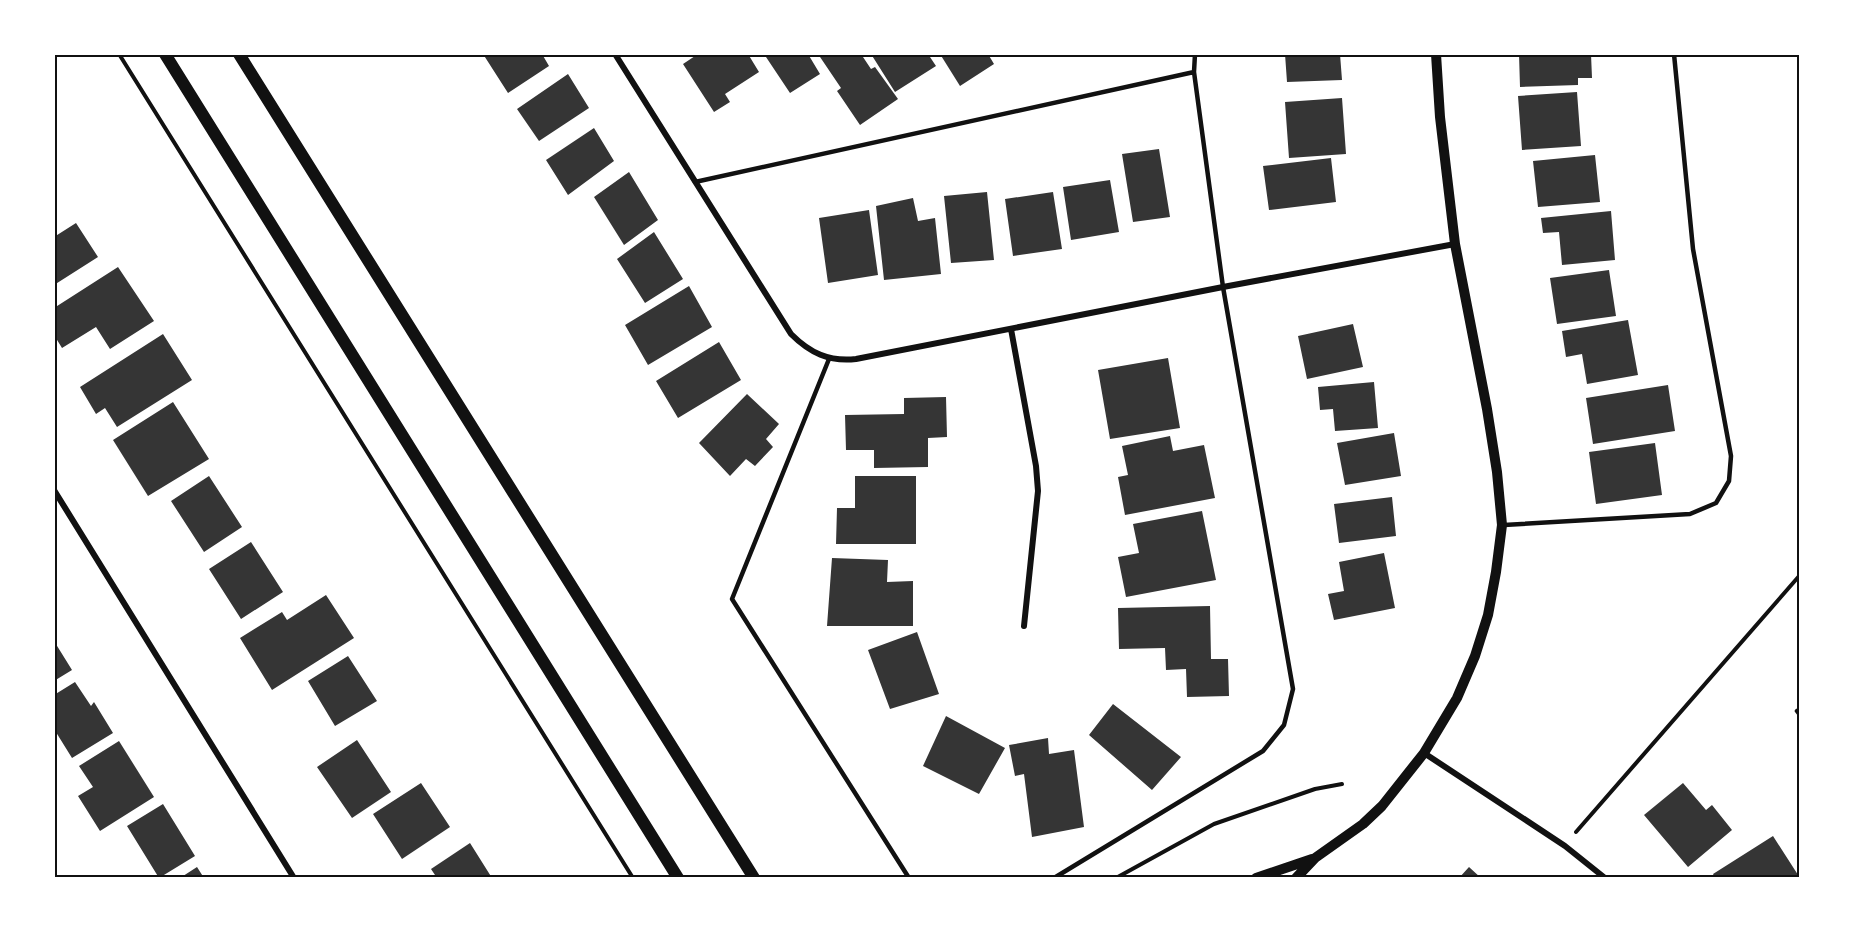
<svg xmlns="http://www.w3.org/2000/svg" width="1854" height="932" font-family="'Noto Serif',serif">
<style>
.building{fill:#353535}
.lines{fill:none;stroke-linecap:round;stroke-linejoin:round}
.path{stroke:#111;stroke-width:4}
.service{stroke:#111;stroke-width:4.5}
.minor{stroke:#111;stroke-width:6}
.tertiary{stroke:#111;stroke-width:10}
.secondary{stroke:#111;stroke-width:12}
.neatline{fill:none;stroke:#111;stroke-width:2}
</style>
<rect width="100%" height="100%" fill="#fff"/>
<!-- building -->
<path class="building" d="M483 54H542L549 66 508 93Z
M698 54H748L759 72 725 94 730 102 714 112 683 64Z
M764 54H808L820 74 790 93Z
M818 54H861L871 69 875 67 898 99 860 125 837 91 841 88Z
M871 54H928L936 66 895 92Z
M940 54H988L994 64 960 86Z
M1285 54H1340L1342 80 1287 82Z
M1519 54H1591L1592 78H1578V85L1520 87Z
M568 74 589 108 539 141 517 109Z
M1577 92 1581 146 1522 150 1518 96Z
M1342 98 1346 154 1289 158 1285 102Z
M594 128 614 161 568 195 546 160Z
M1159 149 1170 217 1133 222 1122 154Z
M1595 155 1600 202 1538 207 1533 161Z
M1331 158 1336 202 1269 210 1263 166Z
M629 172 658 220 624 245 594 197Z
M1110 180 1119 232 1071 240 1063 187Z
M987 192 994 260 951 263 944 196Z
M1053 192 1062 249 1013 256 1005 199Z
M913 198 918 221 935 218 941 274 884 280 876 206Z
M869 210 878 275 828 283 819 218Z
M1611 211 1615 260 1562 265 1559 232 1543 233 1541 218Z
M76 223 98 257 54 285V237Z
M654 232 683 279 645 303 617 259Z
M118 267 154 321 110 349 96 327 62 348 54 335V308Z
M1609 270 1616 316 1557 324 1550 278Z
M689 286 712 327 648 365 625 325Z
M1628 320 1638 375 1587 384 1582 354 1566 357 1562 331Z
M1353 324 1363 367 1307 379 1298 336Z
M163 334 192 380 117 427 105 408 96 414 80 387Z
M719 342 741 380 678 418 656 381Z
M1168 358 1180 428 1110 439 1098 370Z
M1374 382 1378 428 1335 431 1333 409 1320 410 1318 387Z
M1668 385 1675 431 1593 444 1586 398Z
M747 394 779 424 766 439 773 447 755 466 746 459 730 476 699 443Z
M946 397 947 437 928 438V467L874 468V450H846L845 415 904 414V398Z
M173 402 209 459 148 496 113 440Z
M1394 433 1401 476 1345 485 1337 443Z
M1170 436 1173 451 1204 445 1215 498 1125 515 1118 477 1128 475 1122 446Z
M1655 443 1662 495 1596 504 1589 452Z
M209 476 242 527 204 552 171 501Z
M855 476H916V544H836L837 508H855Z
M1392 497 1396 536 1339 543 1334 504Z
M1202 511 1216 580 1126 597 1118 557 1139 553 1133 524Z
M251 542 283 592 241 619 209 569Z
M1384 553 1395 608 1334 620 1328 594 1344 591 1339 562Z
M832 558 888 560 887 582 913 581V626H827Z
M326 595 354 638 272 690 240 638 282 612 287 620Z
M1210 606 1211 659H1228L1229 696 1187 697 1186 669 1166 670 1165 648 1119 649 1118 608Z
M917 632 939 694 890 709 868 650Z
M54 641 72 670 54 681Z
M348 656 377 701 335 726 308 681Z
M75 682 91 706 94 702 113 733 72 758 54 729V695Z
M1113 704 1181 757 1152 790 1089 735Z
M946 716 1005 748 979 794 923 766Z
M1048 738 1049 754 1074 750 1084 827 1032 837 1024 774 1015 776 1009 745Z
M357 740 391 792 352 818 317 767Z
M119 741 154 797 100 831 78 796 93 787 79 766Z
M421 783 450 827 402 859 373 814Z
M1683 783 1706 810 1712 805 1732 830 1688 867 1644 815Z
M163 804 195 856 159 878 127 826Z
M1773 836 1800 878H1715L1713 874Z
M470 843 492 878H437L431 869Z
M197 867 204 878H180Z
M1469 867 1481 878H1459Z"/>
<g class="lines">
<!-- path -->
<path class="path" d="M119 54 633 878
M1576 832 1800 575
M1116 878 1214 824 1315 789 1342 784"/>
<!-- service -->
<path class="service" d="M695 182 1194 72
M829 359 732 599 909 878
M1504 525 1690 514 1716 503 1729 481 1731 456 1693 249 1674 54
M1797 711 1800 715
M1054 878 1263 751 1284 725 1293 689 1223 287 1194 72 1195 54"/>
<!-- minor -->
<path class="minor" d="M615 54 791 334C810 353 829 362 856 359L1223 287 1455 244
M1011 329 1036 466 1038 491 1024 626
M54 490 294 878
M1424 753 1565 846 1605 878"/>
<!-- tertiary -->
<path class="tertiary" d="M1256 878 1312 859
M1296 878 1315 858 1363 824 1382 806 1424 753 1457 698 1475 656 1488 615 1496 572 1502 525 1497 472 1487 409 1455 244 1440 117 1436 54"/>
<!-- secondary -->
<path class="secondary" d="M165 54 678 878
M239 54 754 878"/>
</g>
<!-- border -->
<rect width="1854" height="932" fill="none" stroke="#ffffff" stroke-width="111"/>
<rect x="56" y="56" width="1742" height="820" class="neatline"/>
</svg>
